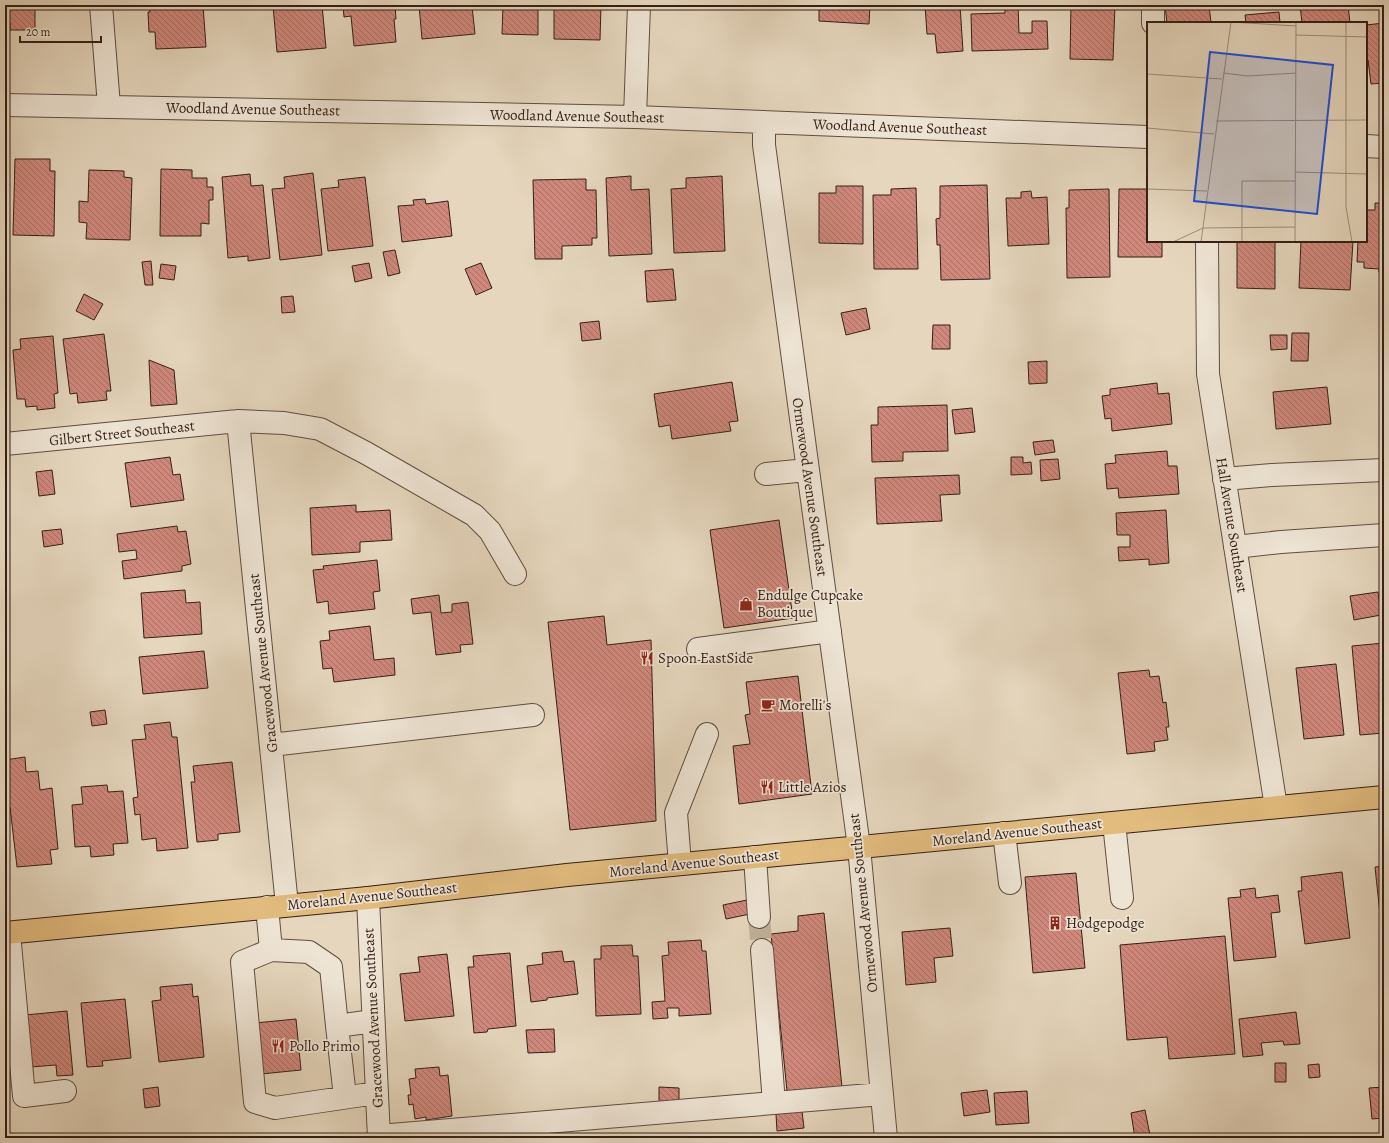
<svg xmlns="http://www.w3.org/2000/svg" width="1389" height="1143" font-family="Alegreya,serif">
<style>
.building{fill:url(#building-back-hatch);stroke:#341f16}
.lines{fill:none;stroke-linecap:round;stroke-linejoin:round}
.minor-tunnel{stroke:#c2b19c;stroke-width:22;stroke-dasharray:22 11;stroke-linecap:butt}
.minor-casing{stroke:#604d40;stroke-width:24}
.highway-casing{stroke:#341f16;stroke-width:24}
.minor{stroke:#eee4d4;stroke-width:22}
.highway{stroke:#e2bb7e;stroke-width:22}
.labels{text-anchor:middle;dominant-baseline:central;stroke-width:3.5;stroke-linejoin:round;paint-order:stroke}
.street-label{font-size:15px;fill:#341f16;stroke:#eee4d4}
.poi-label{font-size:15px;fill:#341f16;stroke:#eee4d4;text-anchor:start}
.inset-road{fill:none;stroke:#9e8d7a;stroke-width:1}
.view{fill:#1d4ed8;fill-opacity:0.15;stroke:#1d4ed8;stroke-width:2}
.inset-edge{fill:none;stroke:#341f16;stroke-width:2}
</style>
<defs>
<pattern id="building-back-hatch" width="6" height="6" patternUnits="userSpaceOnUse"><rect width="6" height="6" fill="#d0887d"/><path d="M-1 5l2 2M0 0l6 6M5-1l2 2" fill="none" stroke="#aa6f65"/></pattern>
</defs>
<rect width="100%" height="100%" fill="#e5d6bd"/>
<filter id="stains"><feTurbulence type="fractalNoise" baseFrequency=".005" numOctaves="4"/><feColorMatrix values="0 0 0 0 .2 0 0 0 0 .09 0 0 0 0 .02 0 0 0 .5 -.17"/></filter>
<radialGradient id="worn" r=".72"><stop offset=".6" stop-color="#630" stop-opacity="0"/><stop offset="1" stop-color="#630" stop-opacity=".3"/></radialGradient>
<!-- building -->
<path class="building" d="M5 5H35V30H10V22H5Z
M149 5H203L206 47 156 49 155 32H149L148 12H150Z
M273 5H322L326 48 277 52Z
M343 5H395L396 19H394L396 42 354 46 351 16 344 17Z
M419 5H475L472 6 475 34 422 39Z
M503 5H538V35L502 34Z
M554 5H601L600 40 554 39Z
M819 5H870L869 24 819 21Z
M925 5H960L963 51 937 53 935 34H927Z
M1005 5H1018L1019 33H1032V21H1047L1048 49 972 51 971 14 1005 13Z
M1071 5H1115L1113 60 1070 59Z
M1165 5H1209L1211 23H1167Z
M1300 5H1331L1332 7 1348 5 1350 23H1302Z
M1279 12 1280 23H1246L1245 15Z
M1384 23V83L1371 84 1368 60H1366V25Z
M15 159H50V171H55L54 236 13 235Z
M161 169 192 170V178H207V187H213V200H209V224L201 223V236H160Z
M89 170 124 171V177L132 178 130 240 86 239 87 223 79 222V201L88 202Z
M313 173 322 255 280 260 272 189 285 188 284 177Z
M250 174 251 186 263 185 270 258 248 261V256L228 258 222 177Z
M631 176V190L649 189 652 254 609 256 606 178Z
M722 176 725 251 674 253 671 189 686 188V178Z
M365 177 373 246 328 251 321 189 339 187 338 180Z
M586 179V190H596L597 238H592V245L562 246V259H535L533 180Z
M987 185 990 279 941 280 940 245H937L936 219 940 218V186Z
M836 186H863V244L819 243V193H836Z
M916 188 918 269H874L873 195H891V189Z
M1109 189 1110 277 1067 278 1066 208H1069V190Z
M1119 189H1148V241H1162V257H1118Z
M1031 191 1032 198 1047 197 1049 244 1008 246 1006 198H1021V192Z
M425 199 426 204 448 201 452 236 402 242 398 206 414 205 413 200Z
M1375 203H1384V272H1379V269L1364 268V262H1357L1358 241H1366V210H1375Z
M1237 241H1275V289L1237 288Z
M1301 241H1353L1350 290 1299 288Z
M395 250 400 273 388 276 383 252Z
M151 261 153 285H145L142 262Z
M369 263 372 278 355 282 352 266Z
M481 263 492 288 476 295 465 269Z
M161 264 176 266 174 280 159 278Z
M673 269 676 300 647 302 645 271Z
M84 294 103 304 94 320 76 311Z
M293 296 295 312 282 313 281 297Z
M866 308 870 329 846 335 841 313Z
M599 321 601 339 582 341 580 323Z
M933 325H950V349H932Z
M1292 333H1309L1308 361H1291Z
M104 334 111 391H106L107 400 78 403 77 393 70 394 63 339Z
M1270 335H1287V349L1271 350Z
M53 336 58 393 54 394 55 408 37 410V406L26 407 25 399H17L13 350 21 349 20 339Z
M149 360 174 370 177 404 151 406Z
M1047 361V383L1029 384 1028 362Z
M732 382 738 421 729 422 731 431 672 439 670 425 659 427 654 394Z
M1157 383 1158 394 1169 393 1172 424 1112 431 1111 418 1105 419 1102 396 1110 395V389Z
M1327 387 1331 424 1276 429 1273 392Z
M947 405 948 451 903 452V461L872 462 871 425H878V407Z
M972 408 975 432 955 434 952 410Z
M1053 440 1055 452 1035 455 1033 442Z
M1167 451 1168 466H1177L1179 494 1119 498 1118 488 1107 489 1105 464 1116 463 1115 455Z
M170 457 173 475 180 474 184 500 131 507 125 463Z
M1011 457H1023V463L1031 462 1032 474 1011 475Z
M1058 459 1060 479 1041 481 1040 460Z
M52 470 55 494 39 496 36 472Z
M959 475 960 494 940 495 942 521 877 524 875 478Z
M356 505V512L390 510 392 540 360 542V552L312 555 310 508Z
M1166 510 1169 563 1149 565V559L1119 561 1118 547H1130V535H1117L1116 513Z
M779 520 793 618 724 628 710 530Z
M177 526 178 532 186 531 191 564 182 566V571L124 579 122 561 137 559 136 550 119 552 117 534Z
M61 529 63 544 44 547 42 531Z
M377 560 380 591 373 592 375 609 329 614 328 601 317 603 313 570 324 569 323 566Z
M185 590 186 603 200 602 202 634 144 638 141 593Z
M1378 592 1381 615 1354 620 1350 596Z
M439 595 441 613 452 612V604L468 602 473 644 460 645 461 652 436 655 431 612 413 614 411 599Z
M604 616 607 645 651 640 656 821 570 830 548 622Z
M370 626 374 660 394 658 395 675 334 682 332 668 323 669 320 641 330 640 329 631Z
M1384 643V733L1360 735 1352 646Z
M204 651 208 688 143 694 139 657Z
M1336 664 1344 735 1304 739 1296 668Z
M1149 670 1150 677 1159 676 1163 703 1166 702 1169 727H1166L1168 740 1154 742 1155 751 1127 754 1118 673Z
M798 676 812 794 739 804 733 746 750 744 745 715 750 714 746 682Z
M105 710 107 724 92 726 90 712Z
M170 722 172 737H177L188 848 157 851 156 838 142 840 140 814 135 815 133 798 138 797 132 740 146 739 144 725Z
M25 757 26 772 38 771 40 790 52 788 58 849 50 850 52 864 17 867 10 807H5V760Z
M232 762 240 832 218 834V840L197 842 191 782H195L193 766Z
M107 785 108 792 123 791 128 843 113 844 114 855 91 857 90 846 75 847 72 805 83 804 81 787Z
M1384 866V933H1382L1375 867Z
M1342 872 1350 938 1305 944 1298 891H1302L1301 877Z
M1076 873 1085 968 1033 973 1025 877Z
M1255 888 1256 898 1278 895 1280 912 1271 913 1276 957 1234 961 1228 898 1241 897 1240 890Z
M747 900 750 914 726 919 723 905Z
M824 913 842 1087 787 1091 771 934 798 931V916Z
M950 928 953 956 934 958 936 982 906 985 902 932Z
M1225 936 1235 1054 1169 1059 1167 1037 1127 1040 1120 945Z
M701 940 702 951H706L711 1014 679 1016V1008H667L668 1018 653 1019 652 1002 665 1001 662 956 669 955 668 942Z
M632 945 633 956H638L641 1014 596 1016 594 959H601V946Z
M562 951 564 962 574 961 578 994 547 998V1000L531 1002 527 966 543 964 542 953Z
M510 953 516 1026 488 1029 487 1032 474 1033 468 967H474L473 956Z
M447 954 454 1016 405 1021 400 974 420 972 418 957Z
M192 984 193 997 198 996 204 1057 159 1062 152 1001 161 1000 160 987Z
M125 999 131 1058 102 1061 103 1066 87 1067 81 1003Z
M67 1011 73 1075 57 1076 56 1065 30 1067 25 1015Z
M1296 1012 1300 1044 1284 1045 1283 1041 1261 1043 1263 1055 1243 1057 1239 1019Z
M296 1019 301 1070 261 1074 255 1023Z
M554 1029 555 1052 528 1053 526 1030Z
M1275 1063H1286V1082H1275Z
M1319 1064 1320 1077 1309 1078 1308 1065Z
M439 1067 440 1076 448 1075 452 1116 426 1120V1117L415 1119 413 1104 409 1105 408 1095H411L409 1079 416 1078 415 1069Z
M158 1087 160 1106 145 1108 143 1089Z
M659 1087 679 1088V1105H659Z
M1384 1087V1118L1372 1119 1369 1088Z
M987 1090 990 1112 964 1116 961 1093Z
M1027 1091 1029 1123 996 1125 994 1093Z
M1145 1110 1150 1135 1135 1138 1131 1113Z
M802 1111 804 1128 777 1131 776 1114Z
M1367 1135V1138H1329Z"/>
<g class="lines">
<!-- minor-tunnel -->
<path class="minor-tunnel" d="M759 917 762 950"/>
<!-- minor casing -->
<g class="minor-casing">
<path id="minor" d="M101 5 109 106
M1153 23V5
M5 105 635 117 1148 137
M635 117 639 5
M764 122V145L859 847 886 1138
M1366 146 1384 147
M1207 241 1208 374 1276 807
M238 421 287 905
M5 444 238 421 284 423 320 429 366 453 474 515 490 531 515 574
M766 474 807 470
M1224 479 1272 475 1384 470
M1235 547 1281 542 1384 535
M698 649 830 631
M271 745 533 715
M1114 823 1122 898
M1004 833 1010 883
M755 857 759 917
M680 864 676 813 707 734
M368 898 379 1138
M267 907 271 950 242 962 255 1102 275 1108 376 1093
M9 933 24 1096 65 1091
M271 950 309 952 331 967 337 1026
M762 950 774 1103
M345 1097 337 1026 373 1021
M379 1136 882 1094"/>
</g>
<!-- highway casing -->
<g class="highway-casing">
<path id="highway" d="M5 933 368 898 567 875 1384 797"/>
</g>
<!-- minor -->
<use href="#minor" class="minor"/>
<!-- highway -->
<use href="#highway" class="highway"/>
</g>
<!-- icons -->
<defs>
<g id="shop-bare" transform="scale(1.08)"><path d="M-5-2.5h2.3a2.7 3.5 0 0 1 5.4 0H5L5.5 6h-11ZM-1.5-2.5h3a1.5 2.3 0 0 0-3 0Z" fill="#8f2418" stroke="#eee4d4" stroke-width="2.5" paint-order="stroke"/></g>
<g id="restaurant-bare" transform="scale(1.08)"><path d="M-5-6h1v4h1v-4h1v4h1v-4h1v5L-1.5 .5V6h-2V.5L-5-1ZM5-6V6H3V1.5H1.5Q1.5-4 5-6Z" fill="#8f2418" stroke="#eee4d4" stroke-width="2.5" paint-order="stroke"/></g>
<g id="cafe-bare" transform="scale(1.08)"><path d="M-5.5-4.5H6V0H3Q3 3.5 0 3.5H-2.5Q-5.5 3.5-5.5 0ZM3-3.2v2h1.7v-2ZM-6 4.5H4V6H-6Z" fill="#8f2418" stroke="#eee4d4" stroke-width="2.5" paint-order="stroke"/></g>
<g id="building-bare" transform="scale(1.08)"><path d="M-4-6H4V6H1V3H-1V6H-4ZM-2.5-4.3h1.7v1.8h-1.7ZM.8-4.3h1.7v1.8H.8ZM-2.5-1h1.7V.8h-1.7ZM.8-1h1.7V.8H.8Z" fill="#8f2418" stroke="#eee4d4" stroke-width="2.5" paint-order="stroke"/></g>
</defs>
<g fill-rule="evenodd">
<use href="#shop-bare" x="746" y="604"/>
<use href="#restaurant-bare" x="647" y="658"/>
<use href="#cafe-bare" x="768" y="705"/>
<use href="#restaurant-bare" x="767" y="787"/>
<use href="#building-bare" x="1055" y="923"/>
<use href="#restaurant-bare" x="278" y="1046"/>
</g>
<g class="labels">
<!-- street labels -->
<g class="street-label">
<text transform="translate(253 109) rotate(1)">Woodland Avenue Southeast</text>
<text transform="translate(577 116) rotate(1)">Woodland Avenue Southeast</text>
<text transform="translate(900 127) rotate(2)">Woodland Avenue Southeast</text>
<text transform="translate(122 433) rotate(-6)">Gilbert Street Southeast</text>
<text transform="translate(810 487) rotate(82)">Ormewood Avenue Southeast</text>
<text transform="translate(1232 525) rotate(81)">Hall Avenue Southeast</text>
<text transform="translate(263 663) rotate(-96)">Gracewood Avenue Southeast</text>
<text transform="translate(1017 832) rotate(-6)">Moreland Avenue Southeast</text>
<text transform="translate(694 863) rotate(-6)">Moreland Avenue Southeast</text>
<text transform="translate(372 896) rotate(-6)">Moreland Avenue Southeast</text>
<text transform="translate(863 903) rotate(-96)">Ormewood Avenue Southeast</text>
<text transform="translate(373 1018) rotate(-93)">Gracewood Avenue Southeast</text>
</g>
<!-- poi labels -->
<g class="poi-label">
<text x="757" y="595">Endulge Cupcake<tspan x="757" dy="17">Boutique</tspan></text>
<text x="658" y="658">Spoon EastSide</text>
<text x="779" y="705">Morelli's</text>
<text x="778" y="787">Little Azios</text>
<text x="1066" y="923">Hodgepodge</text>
<text x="289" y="1046">Pollo Primo</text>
</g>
</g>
<!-- overview -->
<g transform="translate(1147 22)">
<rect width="220" height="220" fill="#e5d6bd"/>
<path class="inset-road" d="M84 0 149 4M199 0V185L205 220M149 13 220 15M76 51 101 54 149 51M0 52 75 57M69 99 220 98M0 106 67 112M148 150 220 152M0 167 60 169M26 220 56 206 148 205M54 220 84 0M95 220V159H148M148 220 149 0"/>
<path class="view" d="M63 30 186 43 170 192 47 179Z"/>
<rect width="220" height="220" class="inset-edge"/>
</g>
<!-- margin -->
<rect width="1389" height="1143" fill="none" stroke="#e5d6bd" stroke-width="20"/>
<rect x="6" y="6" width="1377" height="1131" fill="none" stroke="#341f16" stroke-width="2"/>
<rect x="10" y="10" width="1369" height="1123" fill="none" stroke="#341f16"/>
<!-- scale -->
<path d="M20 36v6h81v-6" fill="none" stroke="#341f16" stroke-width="2"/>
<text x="26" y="36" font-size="12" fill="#341f16" stroke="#eee4d4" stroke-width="3" paint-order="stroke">20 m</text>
<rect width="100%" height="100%" filter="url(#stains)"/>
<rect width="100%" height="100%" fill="url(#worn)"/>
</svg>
